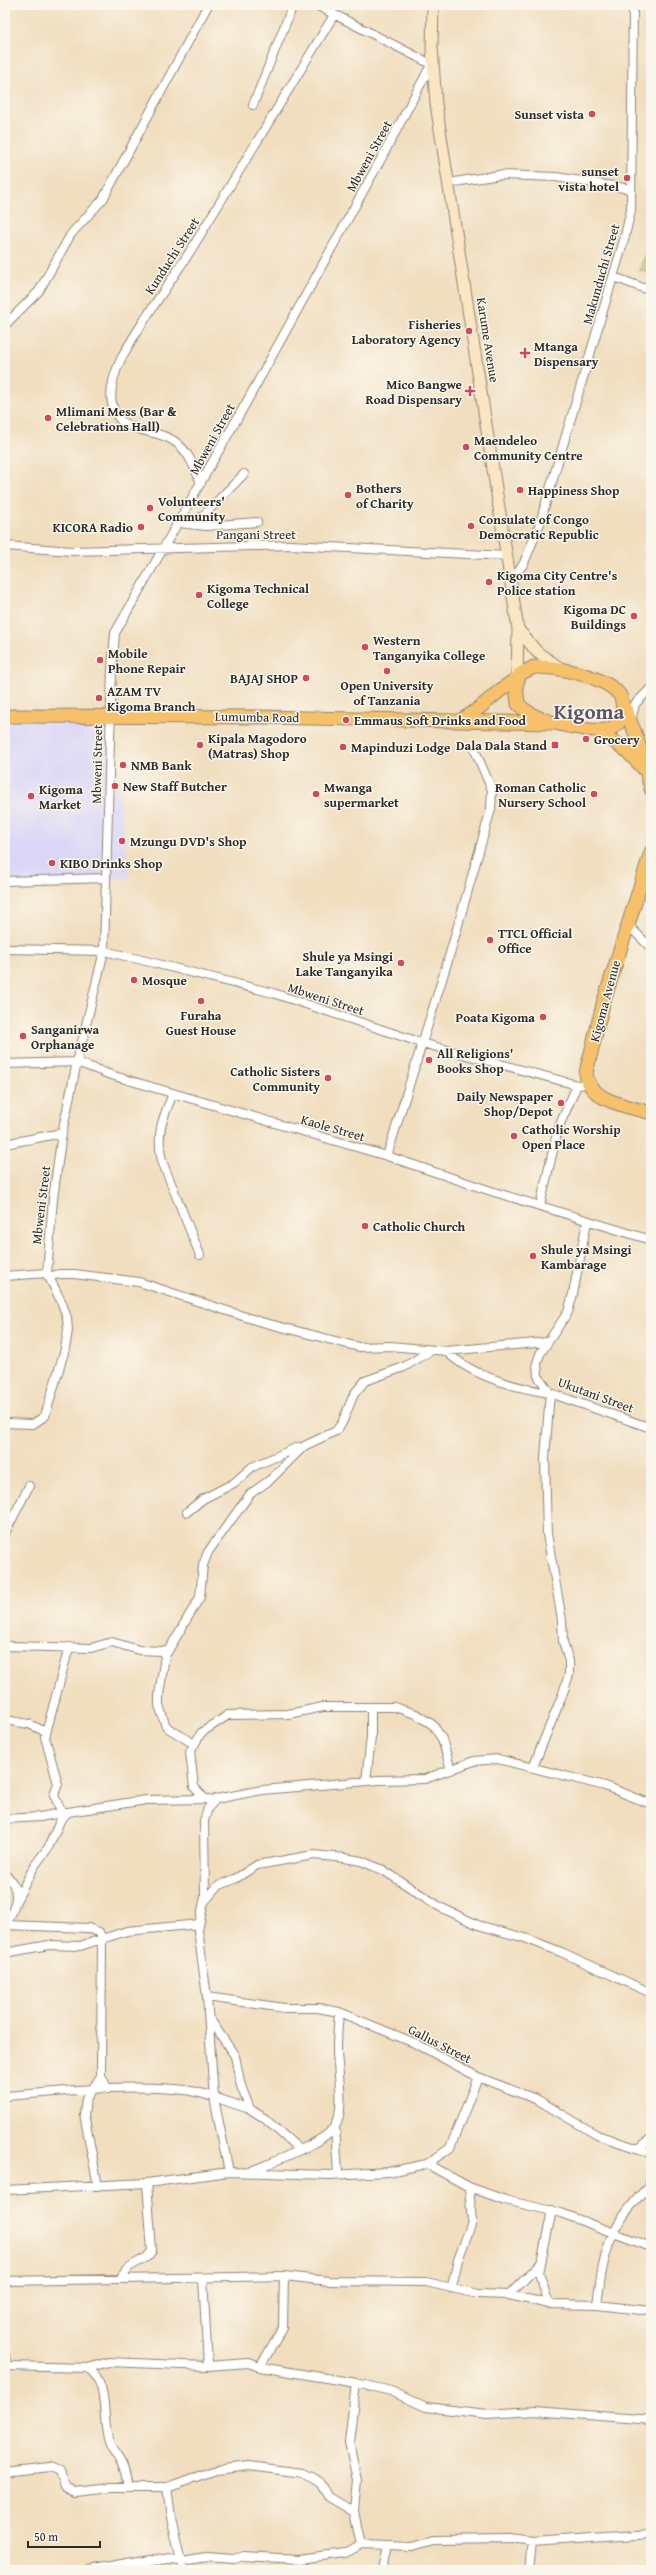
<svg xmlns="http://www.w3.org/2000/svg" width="656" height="2575" font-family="'Gentium Book Plus',serif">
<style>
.built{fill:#dad6f7}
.green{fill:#bed074;stroke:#747e50}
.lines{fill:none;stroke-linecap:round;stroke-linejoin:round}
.street-casing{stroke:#8e8475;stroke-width:10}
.secondary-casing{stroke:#8e8475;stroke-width:13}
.primary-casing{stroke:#8e8475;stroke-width:15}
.street{stroke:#fff;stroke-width:8}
.secondary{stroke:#fbe6c4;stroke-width:11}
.primary{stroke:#f6c16b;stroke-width:13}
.poi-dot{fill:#d1495b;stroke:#fbf7ec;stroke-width:1.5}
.labels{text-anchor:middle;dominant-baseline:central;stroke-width:3;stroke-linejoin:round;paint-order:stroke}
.poi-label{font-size:13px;font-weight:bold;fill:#2b2b2b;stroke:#fbf7ec;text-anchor:start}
.street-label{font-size:13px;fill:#2b2b2b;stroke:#fbf7ec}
.town-label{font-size:21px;font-weight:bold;fill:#5c5565;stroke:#fbf7ec}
</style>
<rect width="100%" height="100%" fill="#fbf7ec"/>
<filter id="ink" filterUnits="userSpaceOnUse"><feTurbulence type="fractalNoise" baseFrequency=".025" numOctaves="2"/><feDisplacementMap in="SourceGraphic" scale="8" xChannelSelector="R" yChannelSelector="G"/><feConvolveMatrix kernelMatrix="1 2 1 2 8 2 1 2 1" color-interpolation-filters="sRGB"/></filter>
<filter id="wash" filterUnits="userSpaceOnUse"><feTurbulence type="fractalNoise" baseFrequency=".012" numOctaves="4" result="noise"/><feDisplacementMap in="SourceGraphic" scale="16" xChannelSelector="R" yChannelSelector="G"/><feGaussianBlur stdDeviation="0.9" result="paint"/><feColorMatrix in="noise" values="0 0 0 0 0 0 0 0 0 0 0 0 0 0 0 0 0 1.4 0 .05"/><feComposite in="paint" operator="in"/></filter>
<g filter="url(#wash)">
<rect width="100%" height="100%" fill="#f1debf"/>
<!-- built -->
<path class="built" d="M110 712 129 878 5 884V718Z"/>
<!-- green -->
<path class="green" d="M647 247 651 248V273L640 270Z"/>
</g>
<g filter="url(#ink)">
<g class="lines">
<!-- street casing -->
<g class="street-casing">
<path id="street" d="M316 5 431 64
M253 105 293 5
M448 183 500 175 556 177 631 189
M614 277 651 291
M5 325 39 291 71 234 103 199 208 5
M201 483C194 467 189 451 174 441 153 427 117 435 112 403 109 388 115 372 121 359 141 321 168 286 191 250 239 172 286 93 334 15
M179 523 206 526 257 522
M194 525 244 474
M5 546 72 551 290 545 507 556
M510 583 524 563 539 526 624 240 631 210 633 5
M631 721 635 704 651 688
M5 881 106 878
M627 924 651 948
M5 949 104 951 138 959 273 993 422 1043 577 1085 587 1084
M5 1064 77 1062 111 1075 387 1156 491 1191 651 1240
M173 1094C162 1119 156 1134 162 1161L200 1255
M5 1144 62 1133
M387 1156 449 957 491 809 492 790 474 748
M540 1206 558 1129 577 1085
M587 1221 573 1294 568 1312 540 1354 537 1363 538 1376 550 1393 651 1428
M5 1276 47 1273
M48 1277 59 1274H74L139 1282 258 1321 359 1347 390 1346 446 1351 547 1342
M446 1351C471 1376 516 1388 550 1393L545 1458 547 1534 562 1620 563 1642 569 1661V1675L562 1696 533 1767
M5 1423 33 1424 45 1416 65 1349 68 1330 67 1318 62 1303 47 1273 53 1199 62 1133 77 1062 104 951 112 669 115 633 246 403 381 159 433 61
M187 1512 203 1499 234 1483 252 1467 298 1447
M5 1533 29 1486
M5 1646 91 1648 112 1642 139 1650 162 1651 169 1649
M5 1720 29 1724 46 1732
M194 1744 168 1728 165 1724 159 1705V1695L165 1656 200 1597 203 1565 208 1552 250 1494 270 1480 304 1446 336 1431 342 1423 354 1394 365 1381 404 1367 432 1350
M366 1781 371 1737V1707
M205 1799 194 1787 190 1752 201 1733 228 1715 288 1714 323 1707H394L416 1714 433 1725 442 1739 451 1770
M62 1813 54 1795 58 1784 45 1737 69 1647
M5 1819 40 1817 66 1812
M5 1874C24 1891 15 1907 5 1927
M204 1902 218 1886 235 1879 257 1865 314 1855 345 1858 361 1861 383 1870 440 1907 478 1925 525 1938 561 1952 651 1993
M14 1905 35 1865 48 1848 60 1821 68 1812 146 1800 208 1799
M6 1925 88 1928 99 1932 102 1938 101 2076 108 2089
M5 1955 10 1952 49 1945 80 1946 127 1931 199 1924
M207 1997 284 2008H318L339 2012 417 2044 478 2077 538 2100 597 2135 651 2153
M209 2018 235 2056 241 2086 250 2109 264 2118 299 2149
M5 2096C64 2092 126 2083 185 2090 207 2093 229 2103 250 2109
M335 2126 338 2174
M640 2148 651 2138
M427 2164 469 2187 505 2200 561 2213 651 2247
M229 2172 214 2098 207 1997 198 1930 205 1897 204 1821 208 1808 216 1799 262 1790 379 1780 425 1779 474 1761 498 1759 605 1786 651 1804
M249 2172C269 2163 325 2143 335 2126 346 2108 337 2070 337 2049 337 2037 338 2025 339 2012
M98 2186 84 2114 86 2099 101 2076
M5 2190 147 2183 229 2172 330 2175 388 2172 427 2164 450 2148 478 2077
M203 2278 208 2366
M120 2279 129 2267 147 2257 152 2251 147 2183
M5 2281 284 2276 329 2281 426 2282 478 2294 509 2295 549 2304 597 2305 651 2311
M452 2286 458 2260 472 2222 469 2187
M509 2295 539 2265
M549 2304 539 2273 552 2210
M597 2305C603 2251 610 2225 649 2186L651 2180
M5 2356 6 2366
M5 2366 88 2368 108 2362 208 2366 248 2363 260 2367 356 2383 349 2443 357 2480 354 2512 361 2544
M260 2367 283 2327 284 2276
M88 2368C110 2384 101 2417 109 2442 111 2449 116 2454 120 2461 125 2468 126 2478 128 2487
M356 2383 391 2391 426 2407 487 2414 535 2411 651 2420
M5 2472 51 2467 60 2471 65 2487 73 2491 112 2487H167L216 2470 249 2466 303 2473 312 2477 320 2482 329 2497 354 2512
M167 2487 171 2517 181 2561V2570
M388 2545 412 2546 432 2540 511 2539 532 2542 651 2534
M88 2570 150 2559 181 2561 207 2557 233 2559 245 2556 298 2559 346 2553 361 2544 388 2545 383 2570
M529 2570 532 2542"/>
</g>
<!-- secondary casing -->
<g class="secondary-casing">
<path id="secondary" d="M433 5 432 47 436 104 518 629 517 679
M518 629 537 652 562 669"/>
</g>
<!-- primary casing -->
<g class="primary-casing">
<path id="primary" d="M534 667C556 666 603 676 618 693 623 698 623 705 622 713 619 739 584 729 568 726 550 722 532 718 518 704L516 686 520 674Z
M623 703 637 738 651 789
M5 716 259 717 552 723
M461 720C483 709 496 690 517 679
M599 731 626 750 644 769
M651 852 603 1004 586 1073C589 1102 628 1106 651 1113"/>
</g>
<!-- street -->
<use href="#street" class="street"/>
<!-- secondary -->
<use href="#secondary" class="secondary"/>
<!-- primary -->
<use href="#primary" class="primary"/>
</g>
</g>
<!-- markers -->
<g class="poi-dot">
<circle cx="592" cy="114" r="4"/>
<circle cx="627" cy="178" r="4"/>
<circle cx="469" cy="331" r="4"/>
<path d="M523 347h4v4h4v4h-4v4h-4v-4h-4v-4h4z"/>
<path d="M468 385h4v4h4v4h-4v4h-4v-4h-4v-4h4z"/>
<circle cx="48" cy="418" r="4"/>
<circle cx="466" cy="447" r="4"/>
<circle cx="520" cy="490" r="4"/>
<circle cx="348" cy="495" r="4"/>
<circle cx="150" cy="508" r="4"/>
<circle cx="471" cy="526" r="4"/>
<circle cx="141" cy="527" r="4"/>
<circle cx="489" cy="582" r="4"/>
<circle cx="199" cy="595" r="4"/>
<circle cx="634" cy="616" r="4"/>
<circle cx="365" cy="647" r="4"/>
<circle cx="100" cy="660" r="4"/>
<circle cx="387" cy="671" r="4"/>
<circle cx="306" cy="678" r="4"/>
<circle cx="99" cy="698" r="4"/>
<circle cx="346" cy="720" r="4"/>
<circle cx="586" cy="739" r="4"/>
<circle cx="200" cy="745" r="4"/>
<rect x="551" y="741" width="8" height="8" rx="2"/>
<circle cx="343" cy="747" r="4"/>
<circle cx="123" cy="765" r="4"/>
<circle cx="115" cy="786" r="4"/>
<circle cx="316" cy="794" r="4"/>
<circle cx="594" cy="794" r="4"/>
<circle cx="31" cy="796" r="4"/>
<circle cx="122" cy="841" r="4"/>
<circle cx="52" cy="863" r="4"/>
<circle cx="490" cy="940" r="4"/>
<circle cx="401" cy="963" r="4"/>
<circle cx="134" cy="980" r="4"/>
<circle cx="201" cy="1001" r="4"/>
<circle cx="543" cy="1017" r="4"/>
<circle cx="23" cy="1036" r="4"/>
<circle cx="429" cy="1060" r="4"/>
<circle cx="328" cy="1078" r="4"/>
<circle cx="561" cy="1103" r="4"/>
<circle cx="514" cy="1136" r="4"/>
<circle cx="365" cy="1226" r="4"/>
<circle cx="533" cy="1256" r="4"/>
</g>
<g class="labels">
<!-- poi labels -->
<g class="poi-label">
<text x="584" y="114" text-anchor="end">Sunset vista</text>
<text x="619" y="171" text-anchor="end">sunset<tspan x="619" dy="15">vista hotel</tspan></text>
<text x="461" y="324" text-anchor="end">Fisheries<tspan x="461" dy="15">Laboratory Agency</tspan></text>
<text x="534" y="346">Mtanga<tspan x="534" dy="15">Dispensary</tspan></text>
<text x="462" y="384" text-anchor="end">Mico Bangwe<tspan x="462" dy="15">Road Dispensary</tspan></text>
<text x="56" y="411">Mlimani Mess (Bar &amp;<tspan x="56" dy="15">Celebrations Hall)</tspan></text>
<text x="474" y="440">Maendeleo<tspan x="474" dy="15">Community Centre</tspan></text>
<text x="356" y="488">Bothers<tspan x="356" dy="15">of Charity</tspan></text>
<text x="528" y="490">Happiness Shop</text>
<text x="158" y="501">Volunteers'<tspan x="158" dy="15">Community</tspan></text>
<text x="479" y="519">Consulate of Congo<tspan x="479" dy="15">Democratic Republic</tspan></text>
<text x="133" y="527" text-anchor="end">KICORA Radio</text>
<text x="497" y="575">Kigoma City Centre's<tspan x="497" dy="15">Police station</tspan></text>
<text x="207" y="588">Kigoma Technical<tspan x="207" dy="15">College</tspan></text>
<text x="626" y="609" text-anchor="end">Kigoma DC<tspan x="626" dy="15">Buildings</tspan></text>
<text x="373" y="640">Western<tspan x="373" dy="15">Tanganyika College</tspan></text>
<text x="108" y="653">Mobile<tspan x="108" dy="15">Phone Repair</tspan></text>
<text x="298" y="678" text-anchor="end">BAJAJ SHOP</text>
<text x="387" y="685" text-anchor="middle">Open University<tspan x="387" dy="15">of Tanzania</tspan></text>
<text x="107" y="691">AZAM TV<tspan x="107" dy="15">Kigoma Branch</tspan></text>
<text x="354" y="720">Emmaus Soft Drinks and Food</text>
<text x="208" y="738">Kipala Magodoro<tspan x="208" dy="15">(Matras) Shop</tspan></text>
<text x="594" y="739">Grocery</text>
<text x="547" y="745" text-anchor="end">Dala Dala Stand</text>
<text x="351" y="747">Mapinduzi Lodge</text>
<text x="131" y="765">NMB Bank</text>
<text x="123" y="786">New Staff Butcher</text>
<text x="324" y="787">Mwanga<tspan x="324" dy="15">supermarket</tspan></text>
<text x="586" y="787" text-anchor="end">Roman Catholic<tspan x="586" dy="15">Nursery School</tspan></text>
<text x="39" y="789">Kigoma<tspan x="39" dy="15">Market</tspan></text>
<text x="130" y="841">Mzungu DVD's Shop</text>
<text x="60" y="863">KIBO Drinks Shop</text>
<text x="498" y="933">TTCL Official<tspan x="498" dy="15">Office</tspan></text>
<text x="393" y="956" text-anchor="end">Shule ya Msingi<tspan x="393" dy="15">Lake Tanganyika</tspan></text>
<text x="142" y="980">Mosque</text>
<text x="201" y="1015" text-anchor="middle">Furaha<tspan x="201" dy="15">Guest House</tspan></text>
<text x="535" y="1017" text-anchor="end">Poata Kigoma</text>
<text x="31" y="1029">Sanganirwa<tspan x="31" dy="15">Orphanage</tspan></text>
<text x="437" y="1053">All Religions'<tspan x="437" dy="15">Books Shop</tspan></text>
<text x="320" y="1071" text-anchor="end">Catholic Sisters<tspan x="320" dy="15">Community</tspan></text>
<text x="553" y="1096" text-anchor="end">Daily Newspaper<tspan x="553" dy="15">Shop/Depot</tspan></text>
<text x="522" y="1129">Catholic Worship<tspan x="522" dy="15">Open Place</tspan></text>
<text x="373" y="1226">Catholic Church</text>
<text x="541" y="1249">Shule ya Msingi<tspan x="541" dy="15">Kambarage</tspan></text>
</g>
<!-- street labels -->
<g class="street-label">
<text transform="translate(369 156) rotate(-61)">Mbweni Street</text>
<text transform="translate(172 256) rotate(-57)">Kunduchi Street</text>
<text transform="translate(601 274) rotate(-74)">Makunduchi Street</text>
<text transform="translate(488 340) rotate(81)">Karume Avenue</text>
<text transform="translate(212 439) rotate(-61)">Mbweni Street</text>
<text x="256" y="534">Pangani Street</text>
<text transform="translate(257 717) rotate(1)">Lumumba Road</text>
<text transform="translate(97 764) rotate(-89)">Mbweni Street</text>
<text transform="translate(326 999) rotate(18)">Mbweni Street</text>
<text transform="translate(605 1001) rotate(-75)">Kigoma Avenue</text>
<text transform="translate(333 1128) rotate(16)">Kaole Street</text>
<text transform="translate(41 1205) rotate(-83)">Mbweni Street</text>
<text transform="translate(596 1395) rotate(20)">Ukutani Street</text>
<text transform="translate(440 2044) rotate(27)">Gallus Street</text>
</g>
<!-- town labels -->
<g class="town-label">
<text x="589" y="711">Kigoma</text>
</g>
</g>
<!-- margin -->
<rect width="656" height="2575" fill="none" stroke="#fbf7ec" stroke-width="20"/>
<!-- scale -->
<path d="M28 2541v6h72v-6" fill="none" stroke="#2b2b2b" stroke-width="2"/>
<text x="34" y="2541" font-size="12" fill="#2b2b2b" stroke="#fbf7ec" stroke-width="3" paint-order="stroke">50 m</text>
</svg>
